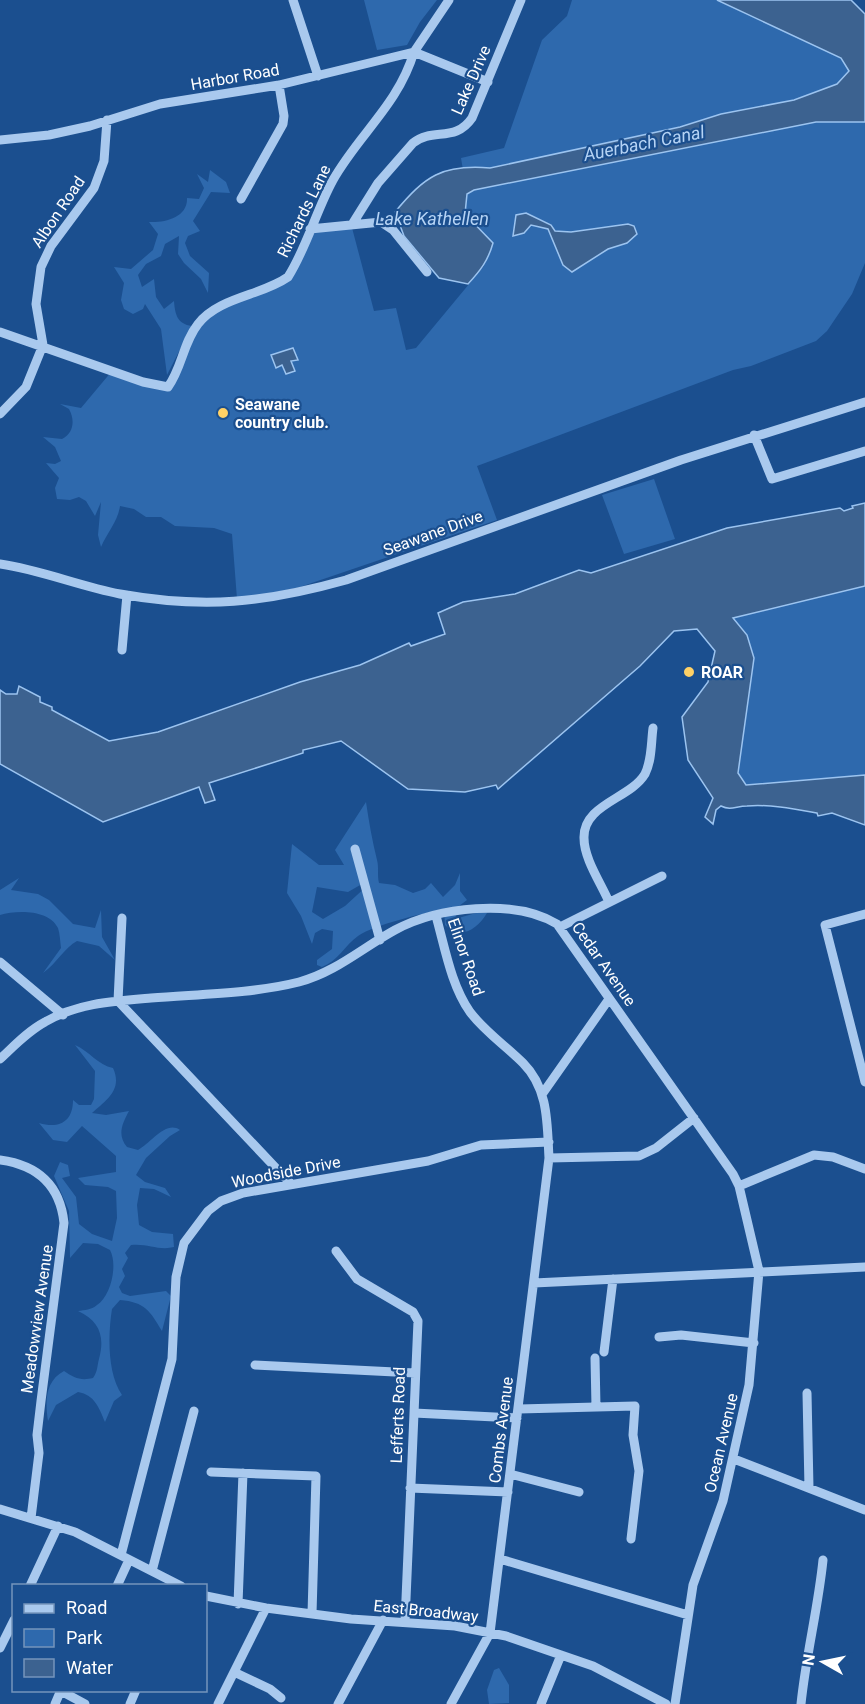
<svg xmlns="http://www.w3.org/2000/svg" width="865" height="1704" font-family="Roboto,sans-serif">
<style>
.green{fill:#2e69ad;fill-rule:evenodd}
.water{fill:#3c6290;stroke:#9cc4f0;stroke-width:1.5}
.lines{fill:none;stroke-linecap:round;stroke-linejoin:round}
.minor{stroke:#a9c9ee;stroke-width:9}
.poi-dot{fill:#ffd166;stroke:#1b4f8f;stroke-width:2}
.labels{text-anchor:middle;dominant-baseline:central;stroke-width:4.5;stroke-linejoin:round;paint-order:stroke}
.street-label{font-size:16px;fill:#fff;stroke:#1b4f8f}
.poi-label{font-size:16px;font-weight:bold;fill:#fff;stroke:#1b4f8f;text-anchor:start}
.water-label{font-size:18px;font-style:italic;fill:#b5d3f5;stroke:#1b4f8f}
</style>
<rect width="100%" height="100%" fill="#1b4f8f"/>
<!-- green -->
<path class="green" d="M364 0H437L420 22 407 45 377 50Z
M572 0H717L841 58 849 71 837 84 794 100 799 125 816 122H865V263L852 294 827 331 816 341 751 366 733 370 477 466 497 520 297 588 237 599 232 534 214 528 175 526 161 517H146L134 509 120 506C118 521 107 533 101 547L98 535 101 502 95 516 86 501 79 497 70 500 57 499 55 488 59 478 46 463 55 464 61 461 55 447 43 437 62 439C74 433 75 420 69 409L60 404 81 408 112 371 164 388 171 382 195 323 219 305 280 283 310 230 351 224 374 311 396 308 406 350 416 348 484 266 465 214 467 194 461 158 504 148 542 40 567 16Z
M210 170 226 182 230 193 211 192 193 221 200 231 188 236 185 243 190 256 209 273 208 293 201 279 184 263 178 254 179 236 165 244 161 256 146 264 138 275 142 287 154 279 156 297 164 309 174 301C175 314 177 324 192 326L167 375 161 329 145 304 143 309 133 314 124 309 121 300 124 283 114 267 131 269 153 250 158 234 149 222C165 223 188 217 187 198L199 199 204 188 197 174 208 182Z
M654 479 675 539 624 554 602 495Z
M865 586V775L746 785 738 773 754 658 733 617Z
M366 802C369 822 372 840 377 860 379 867 377 875 379 883L395 885 413 893 425 889 431 883 443 897 455 885 460 873V891L467 900 459 906 455 919 476 913H487C477 930 460 940 445 925L444 909C421 914 376 924 358 936 345 945 338 961 322 967L317 965V960L332 949 333 931 322 929 315 933 312 944 301 916 287 893 292 844 319 865H344L335 850ZM362 884 368 885 345 906 323 919 312 912 317 887 348 892Z
M19 878 11 890 38 894 49 900 73 924 95 928 101 910 102 937 115 960 99 946 77 941C65 947 57 963 43 973L61 948C60 941 60 934 58 928 49 909 16 910 0 915V890Z
M75 1045C89 1051 98 1065 113 1068 123 1090 106 1100 92 1113L106 1115 129 1111C122 1124 117 1135 127 1147L138 1150C151 1143 166 1120 180 1130L170 1136 146 1158 136 1175 145 1182 165 1188 171 1197 154 1189 140 1188 137 1205 139 1225 152 1232 173 1234 174 1247C159 1251 147 1243 131 1245L125 1253 128 1258 122 1269 125 1276 119 1287 122 1293 130 1296 166 1291 171 1296 162 1331C150 1311 145 1302 120 1300L112 1309C108 1334 107 1373 122 1395L114 1401 105 1422C99 1408 95 1395 78 1392L56 1405 48 1421C45 1402 45 1381 64 1371 74 1378 81 1381 93 1378 98 1371 97 1366 99 1359 105 1337 100 1321 78 1311 85 1310 91 1310 97 1305 111 1296 118 1265 110 1250L98 1244 83 1243 70 1258 69 1211 54 1176 60 1162 68 1165 70 1176 62 1178 76 1197 79 1224 92 1234 112 1241 117 1218 116 1191 108 1187 85 1185 78 1178 116 1172V1156L82 1126 67 1142 53 1140 39 1123C59 1129 73 1122 73 1100L79 1105H91L94 1099 95 1071Z
M499 1668 509 1685V1703L489 1704 487 1690 494 1670Z"/>
<!-- water -->
<path class="water" d="M717 0H851L865 14V122H816L474 190 467 194 465 214 493 243C488 261 480 271 468 284L439 278 404 236 395 212C425 176 442 164 490 168L680 127 721 114 794 100 837 84 849 71 841 58Z
M526 213 551 225 555 231 571 232 628 224 634 226 637 234 627 243 608 249 572 272 563 265 548 229 531 225 524 233 513 236 516 215Z
M293 348 298 360 291 361 295 371 286 374 282 365 276 368 271 355Z
M865 503V586L733 618 747 635 754 658 738 773 746 785 865 775V825L832 813 818 816 817 813C795 809 770 804 747 806 736 806 731 811 721 806L716 810 713 824 705 817 713 798 688 760 682 717 708 682 715 651 697 629 674 631 640 666 498 789 496 785 465 792 408 789 341 741 303 750V753L209 783 215 800 205 803 199 787 103 822 0 764V690L6 694H17L19 686 40 697V702L52 707V710L109 741 158 732 300 682 360 665 409 643 411 646 445 634 438 613 463 602 515 594 579 570 591 573 727 528 840 508 844 511 853 508 852 506Z"/>
<g class="lines">
<!-- minor -->
<path class="minor" d="M293 0 318 76
M0 140 49 135 90 126 160 104 279 85 414 52 449 0
M241 199 283 124 284 116 279 85
M353 223 378 183 413 143C433 127 455 143 472 118L521 0
M310 229 381 222 393 230 427 272
M0 332 143 382 168 387C182 368 183 343 198 324 219 297 261 296 288 277 307 247 316 211 333 180 359 134 398 105 414 52L488 82
M0 414 26 387 43 345 36 304 41 267 51 246 94 188 104 161 107 120
M754 435 772 479 865 451
M0 564C41 570 79 586 120 594 204 609 264 603 346 580L681 460 865 402
M122 650 127 595
M355 849 380 940
M609 902C601 883 584 859 584 838 583 804 630 799 645 774 652 760 651 743 653 728
M865 914 825 925 865 1082
M436 916C445 948 451 985 470 1012 485 1032 505 1045 523 1063 549 1089 547 1124 549 1158L490 1633 451 1704
M122 918 118 1001 291 1184
M560 927 662 876
M0 962 63 1015
M0 1059C14 1046 28 1031 45 1022 77 1003 114 1001 151 998 200 994 251 994 299 982 336 972 362 948 395 930 438 907 514 898 557 924L733 1174 739 1186 759 1271 749 1385 723 1501 693 1585 675 1704
M543 1093 609 999
M549 1158 639 1156 656 1148 694 1118
M0 1160C37 1165 60 1185 64 1223L41 1401 37 1435 39 1453 31 1518
M739 1186 814 1155 833 1157 865 1169
M336 1251 357 1279 413 1312 418 1321 405 1622
M534 1283 865 1267
M659 1337 681 1335 754 1343
M604 1352 613 1279
M595 1358 596 1407
M255 1365 415 1373
M807 1393 809 1488
M519 1409 635 1406 633 1435 639 1471 631 1539
M414 1413 517 1418
M734 1459 865 1510
M211 1472 316 1476 312 1614
M510 1474 579 1492
M410 1488 508 1492
M0 1509 75 1532 181 1586
M121 1555 172 1359 176 1277 184 1243 208 1211 221 1201 243 1193 428 1161 481 1145 549 1142
M500 1559 688 1615
M152 1571 194 1411
M30 1586 58 1526
M117 1586 129 1560
M206 1596 266 1608 351 1619 455 1626 506 1636 593 1666 666 1704
M238 1604 243 1473
M0 1648 14 1620
M234 1672 270 1689 281 1698
M61 1691 85 1704
M55 1704 61 1690
M130 1704 136 1690
M218 1704 266 1608
M338 1704 383 1620
M541 1704 561 1655
M801 1704C806 1655 818 1609 823 1560"/>
</g>
<!-- markers -->
<g class="poi-dot">
<circle cx="223" cy="413" r="6"/>
<circle cx="689" cy="672" r="6"/>
</g>
<g class="labels">
<!-- street labels -->
<g class="street-label">
<text transform="translate(235 77) rotate(-10)">Harbor Road</text>
<text transform="translate(471 80) rotate(-66)">Lake Drive</text>
<text transform="translate(304 211) rotate(-64)">Richards Lane</text>
<text transform="translate(58 212) rotate(-56)">Albon Road</text>
<text transform="translate(433 533) rotate(-20)">Seawane Drive</text>
<text transform="translate(466 957) rotate(71)">Elinor Road</text>
<text transform="translate(604 964) rotate(55)">Cedar Avenue</text>
<text transform="translate(286 1172) rotate(-11)">Woodside Drive</text>
<text transform="translate(37 1319) rotate(-82)">Meadowview Avenue</text>
<text transform="translate(398 1415) rotate(-88)">Lefferts Road</text>
<text transform="translate(501 1430) rotate(-83)">Combs Avenue</text>
<text transform="translate(721 1443) rotate(-77)">Ocean Avenue</text>
<text transform="translate(426 1611) rotate(6)">East Broadway</text>
</g>
<!-- poi labels -->
<g class="poi-label">
<text x="235" y="404">Seawane<tspan x="235" dy="18">country club.</tspan></text>
<text x="701" y="672">ROAR</text>
</g>
<!-- water labels -->
<g class="water-label">
<text transform="translate(644 143) rotate(-11)">Auerbach Canal</text>
<text x="432" y="218">Lake Kathellen</text>
</g>
</g>
<!-- legend -->
<rect x="12" y="1584" width="195" height="108" fill="#1b4f8f" stroke="#7695bc" stroke-width="1.5"/>
<rect x="24" y="1604" width="30" height="9" fill="#a9c9ee" stroke="#7695bc" stroke-width="1.5"/>
<text x="66" y="1614" font-size="18" fill="#ffffff">Road</text>
<rect x="24" y="1629" width="30" height="18" fill="#2e69ad" stroke="#7695bc" stroke-width="1.5"/>
<text x="66" y="1644" font-size="18" fill="#ffffff">Park</text>
<rect x="24" y="1659" width="30" height="18" fill="#3c6290" stroke="#7695bc" stroke-width="1.5"/>
<text x="66" y="1674" font-size="18" fill="#ffffff">Water</text>
<!-- north arrow -->
<g transform="translate(823 1662) rotate(279)" stroke="#1b4f8f" stroke-width="4.5" paint-order="stroke">
<path d="M0-4.5L10 22L0 15L-10 22Z" fill="#ffffff"/>
<text y="-9" font-size="16" font-weight="bold" text-anchor="middle" fill="#ffffff">N</text>
</g>
</svg>
